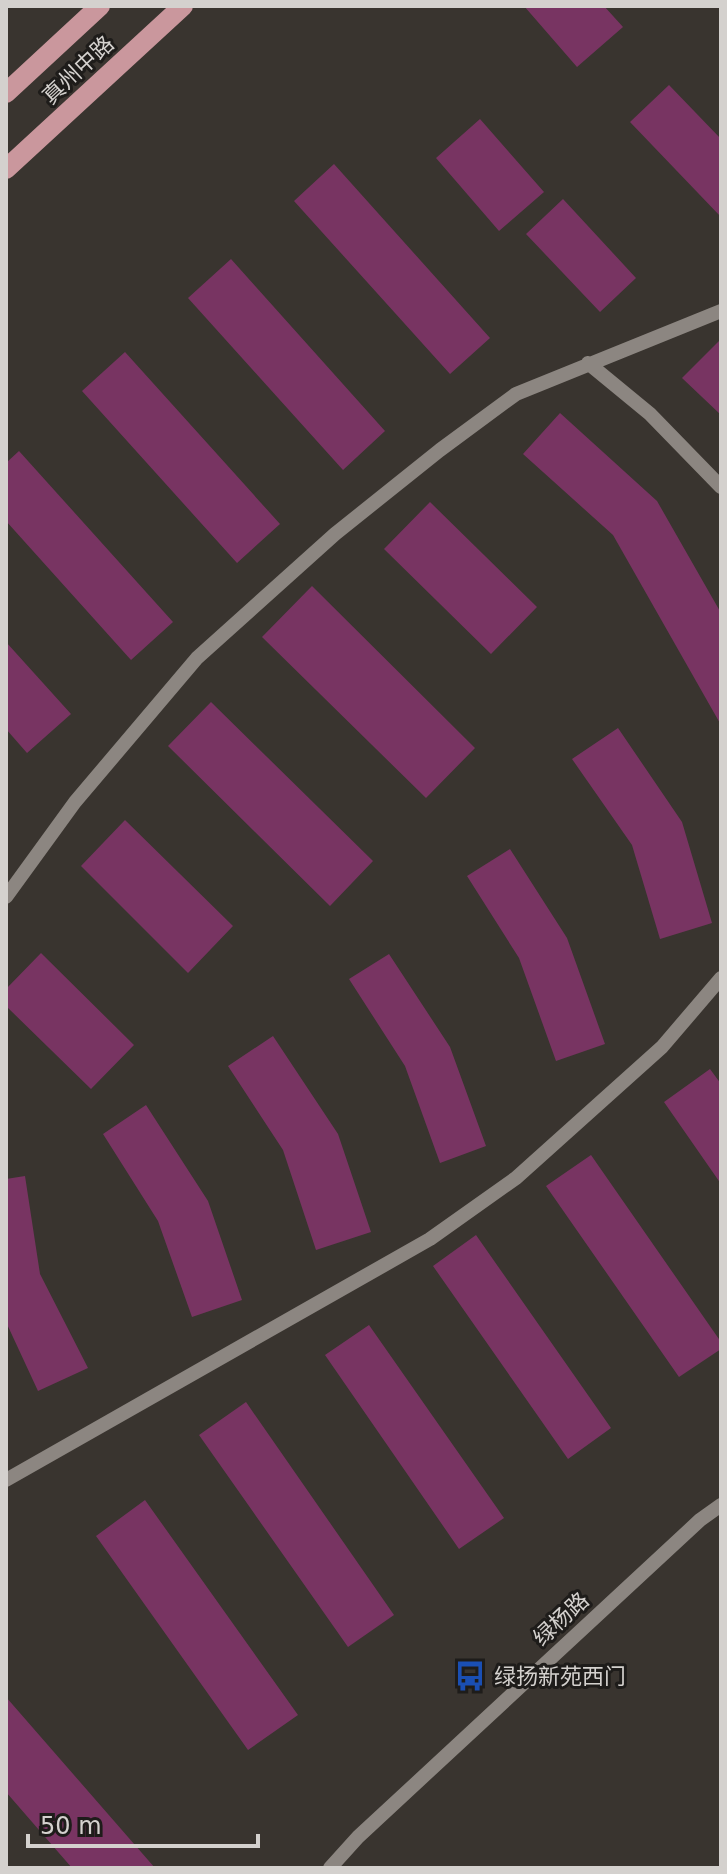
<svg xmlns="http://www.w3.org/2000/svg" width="727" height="1874" font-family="'DejaVu Sans','Noto Sans SC',sans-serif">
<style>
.building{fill:#783462}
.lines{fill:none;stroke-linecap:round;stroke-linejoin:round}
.minor{stroke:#8c8681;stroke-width:14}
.major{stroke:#ca979d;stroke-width:20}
.labels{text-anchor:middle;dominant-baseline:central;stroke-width:6;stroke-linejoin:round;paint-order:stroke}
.street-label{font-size:22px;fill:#d4d1ce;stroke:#1e1c1a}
.poi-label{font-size:22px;fill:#d4d1ce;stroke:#1e1c1a;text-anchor:start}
</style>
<rect width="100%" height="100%" fill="#39342f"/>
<!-- building -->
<path class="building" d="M524 6H604L623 27 577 67Z
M669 85 721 139V217L630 122Z
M480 119 544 192 499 231 436 158Z
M334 164 490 338 450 374 294 201Z
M563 199 636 278 600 312 526 234Z
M231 259 385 431 343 470 188 298Z
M721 339V415L682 378Z
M125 352 280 524 237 563 82 391Z
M560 413 657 501 721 613V725L613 535 523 454Z
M19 451 173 622 131 660 6 521V463Z
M430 502 537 607 491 654 384 549Z
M312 586 475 748 426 798 262 637Z
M6 642 71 714 27 753 6 729Z
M211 702 373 861 330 906 168 746Z
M618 728 682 822 712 923 660 939 632 845 572 759Z
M125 820 233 926 188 973 81 866Z
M510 849 567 938 605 1044 556 1061 519 958 467 876Z
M41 953 134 1045 91 1089 6 1006V989Z
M389 954 450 1047 486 1146 440 1163 405 1066 349 979Z
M273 1036 338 1134 371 1232 316 1250 283 1150 228 1066Z
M710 1069 721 1084V1184L664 1102Z
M146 1105 208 1201 242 1300 192 1317 158 1221 103 1134Z
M591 1155 721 1342V1349L679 1377 546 1186Z
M25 1176 40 1274 88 1368 38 1391 6 1322V1179Z
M476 1235 611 1428 568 1459 433 1266Z
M369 1325 504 1518 459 1549 325 1355Z
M246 1402 394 1615 348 1647 199 1435Z
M145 1500 298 1715 248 1750 96 1536Z
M6 1697 155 1868H72L6 1792Z"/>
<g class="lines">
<!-- minor -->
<path class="minor" d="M588 363 650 414 721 487
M6 897 75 802 197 658 335 534 440 450 516 394 721 311
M6 1480 430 1239 516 1178 662 1047 721 978
M330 1868 358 1837 700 1520 721 1505"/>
<!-- major -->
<path class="major" d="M6 93 100 6
M6 169 183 6"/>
</g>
<!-- icons -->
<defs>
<g id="bus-bare" transform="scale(2.4)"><path d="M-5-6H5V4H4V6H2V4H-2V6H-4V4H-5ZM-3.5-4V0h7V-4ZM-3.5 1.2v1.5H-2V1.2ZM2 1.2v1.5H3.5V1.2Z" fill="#1a4fb4" stroke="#1e1c1a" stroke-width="2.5" paint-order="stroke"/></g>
</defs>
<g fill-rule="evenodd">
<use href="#bus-bare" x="470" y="1676"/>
</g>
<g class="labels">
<!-- street labels -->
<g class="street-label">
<text transform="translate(78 70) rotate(-43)">真州中路</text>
<text transform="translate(561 1619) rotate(-43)">绿杨路</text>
</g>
<!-- poi labels -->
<g class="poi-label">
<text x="494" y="1676">绿扬新苑西门</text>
</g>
</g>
<!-- border -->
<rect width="727" height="1874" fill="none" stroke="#d4d1ce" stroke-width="16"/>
<!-- scale -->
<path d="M28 1834v12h230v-12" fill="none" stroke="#d4d1ce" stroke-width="4"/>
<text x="40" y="1834" font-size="24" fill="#d4d1ce" stroke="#1e1c1a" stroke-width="6" paint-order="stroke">50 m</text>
</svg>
